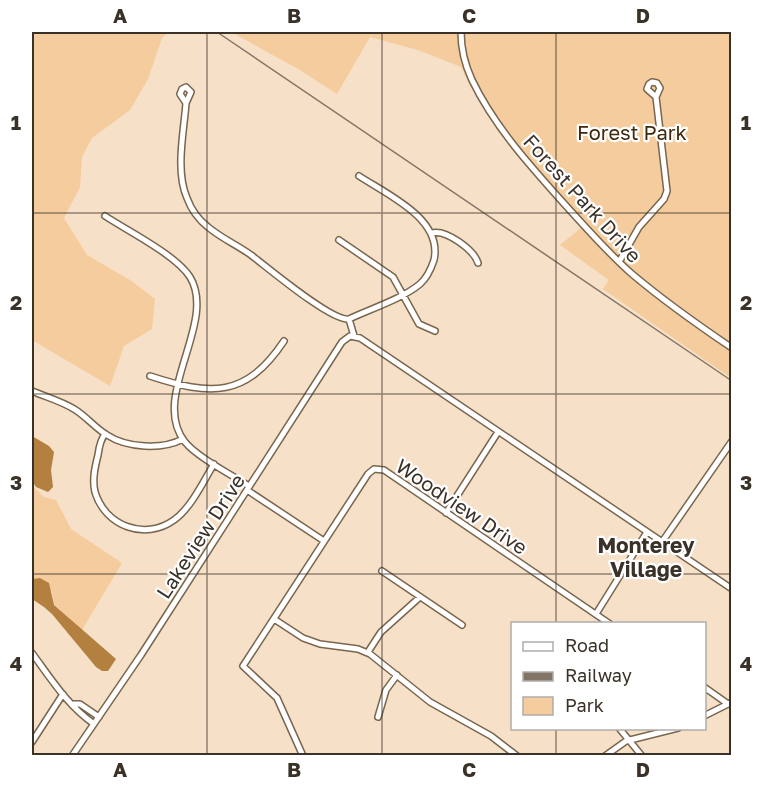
<svg xmlns="http://www.w3.org/2000/svg" width="763" height="787" font-family="'Golos Text',sans-serif">
<style>
.green{fill:#f4cc9d}
.water{fill:#b3803f}
.lines{fill:none;stroke-linecap:round;stroke-linejoin:round}
.minor-casing{stroke:#79664f;stroke-width:8}
.minor{stroke:#fff;stroke-width:5}
.rail{stroke:#837566;stroke-width:1.5}
.grid{fill:none;stroke:#3a3228;stroke-width:1.5;stroke-opacity:0.55}
.labels{text-anchor:middle;dominant-baseline:central;stroke-width:4.5;stroke-linejoin:round;paint-order:stroke}
.park-label{font-size:20px;fill:#3f290c;stroke:#fff}
.street-label{font-size:20px;fill:#3a3228;stroke:#fff}
.neighbourhood-label{font-size:21px;font-weight:bold;fill:#3a3228;stroke:#fff}
.neatline{fill:none;stroke:#3a3228;stroke-width:2}
.grid-label{font-size:20px;text-anchor:middle;font-weight:bold;fill:#3a3228}
</style>
<rect width="100%" height="100%" fill="#f6e0c7"/>
<!-- green -->
<path class="green" d="M32 32H169L162 38 148 79 130 110 92 138 82 157 80 187 64 218 87 255 130 280 155 299 152 329 124 346 110 386 32 340Z
M231 32H731V378L603 289 609 280 560 245 581 228 470 86 461 67 418 50 370 37 337 94 300 70Z
M32 485 44 497 56 500 71 529 122 563 82 630 54 604 52 592 40 578 32 579Z"/>
<!-- water -->
<path class="water" d="M32 436 49 446 54 452 51 470 53 487 48 492 36 487 32 481Z
M40 578 49 583 54 605 116 659 108 671H102L96 667 52 614 44 607 32 599V579Z"/>
<g class="lines">
<!-- minor casing -->
<g class="minor-casing">
<path id="minor" d="M461 32C461 48 465 65 472 80 495 128 533 169 568 208 589 231 609 254 632 274 664 301 698 325 732 348
M186 103 180 94 182 89 186 87 191 92 186 103C184 131 175 171 187 198 191 209 199 220 208 227 221 238 237 245 251 255 267 267 332 322 349 319
M105 216C128 231 176 255 190 277 218 323 149 397 185 442 197 457 232 475 249 486
M432 233C446 229 474 250 478 263
M339 240 393 277 419 324 435 331
M619 262 639 227 664 199 667 191 656 97 660 88 657 83 652 82 649 84 647 89 656 97
M349 319C370 309 402 299 420 284 427 278 431 269 434 260 443 219 388 195 359 176
M349 319 354 336
M150 376C211 396 246 398 284 341
M32 391C46 397 61 401 74 409 86 416 95 428 107 435 127 448 162 450 183 439
M105 434C100 440 99 448 98 455 95 467 92 480 95 492 105 526 145 541 174 520 191 508 203 482 214 464
M247 490 324 541
M446 513 498 432
M662 542 732 441
M382 571 462 625
M596 614 647 532
M274 619 303 638 320 644 358 649 370 654 430 702 491 736 517 756
M368 652 381 632 420 597
M32 653C51 679 68 706 94 724
M704 687 728 704
M74 704H80L99 717
M704 716 732 702
M378 717 386 690 397 675
M619 728 642 756
M32 742 63 694
M72 756 141 655 342 342 350 336 360 338 732 589
M303 756 277 698 243 666 368 474 374 469 384 470 610 624
M605 756 626 741 678 728"/>
</g>
<!-- minor -->
<use href="#minor" class="minor"/>
<!-- rail -->
<path class="rail" d="M217 32 732 381"/>
</g>
<!-- grid -->
<path class="grid" d="M207 32V756M382 32V756M556 32V624M32 213H732M32 394H732M32 574H732M556 728V756"/>
<g class="labels">
<!-- park labels -->
<g class="park-label">
<text x="632" y="132">Forest Park</text>
</g>
<!-- street labels -->
<g class="street-label">
<text transform="translate(583 198) rotate(48)">Forest Park Drive</text>
<text transform="translate(462 506) rotate(34)">Woodview Drive</text>
<text transform="translate(200 536) rotate(-57)">Lakeview Drive</text>
</g>
<!-- neighbourhood labels -->
<g class="neighbourhood-label">
<text x="646" y="545">Monterey<tspan x="646" dy="24">Village</tspan></text>
</g>
</g>
<!-- border -->
<rect width="763" height="787" fill="none" stroke="#ffffff" stroke-width="66"/>
<!-- legend -->
<rect x="511" y="622" width="195" height="108" fill="#ffffff" stroke="#b0ada9" stroke-width="1.5"/>
<rect x="523" y="642" width="30" height="9" fill="#ffffff" stroke="#b0ada9" stroke-width="1.5"/>
<text x="565" y="652" font-size="18" fill="#3a3228">Road</text>
<rect x="523" y="672" width="30" height="9" fill="#837566" stroke="#b0ada9" stroke-width="1.5"/>
<text x="565" y="682" font-size="18" fill="#3a3228">Railway</text>
<rect x="523" y="697" width="30" height="18" fill="#f4cc9d" stroke="#b0ada9" stroke-width="1.5"/>
<text x="565" y="712" font-size="18" fill="#3a3228">Park</text>
<rect x="33" y="33" width="697" height="721" class="neatline"/>
<g class="grid-label">
<text x="120" y="23">A</text>
<text x="294" y="23">B</text>
<text x="469" y="23">C</text>
<text x="643" y="23">D</text>
<text x="16" y="130">1</text>
<text x="746" y="130">1</text>
<text x="16" y="310">2</text>
<text x="746" y="310">2</text>
<text x="16" y="490">3</text>
<text x="746" y="490">3</text>
<text x="16" y="671">4</text>
<text x="746" y="671">4</text>
<text x="120" y="777">A</text>
<text x="294" y="777">B</text>
<text x="469" y="777">C</text>
<text x="643" y="777">D</text>
</g>
</svg>
